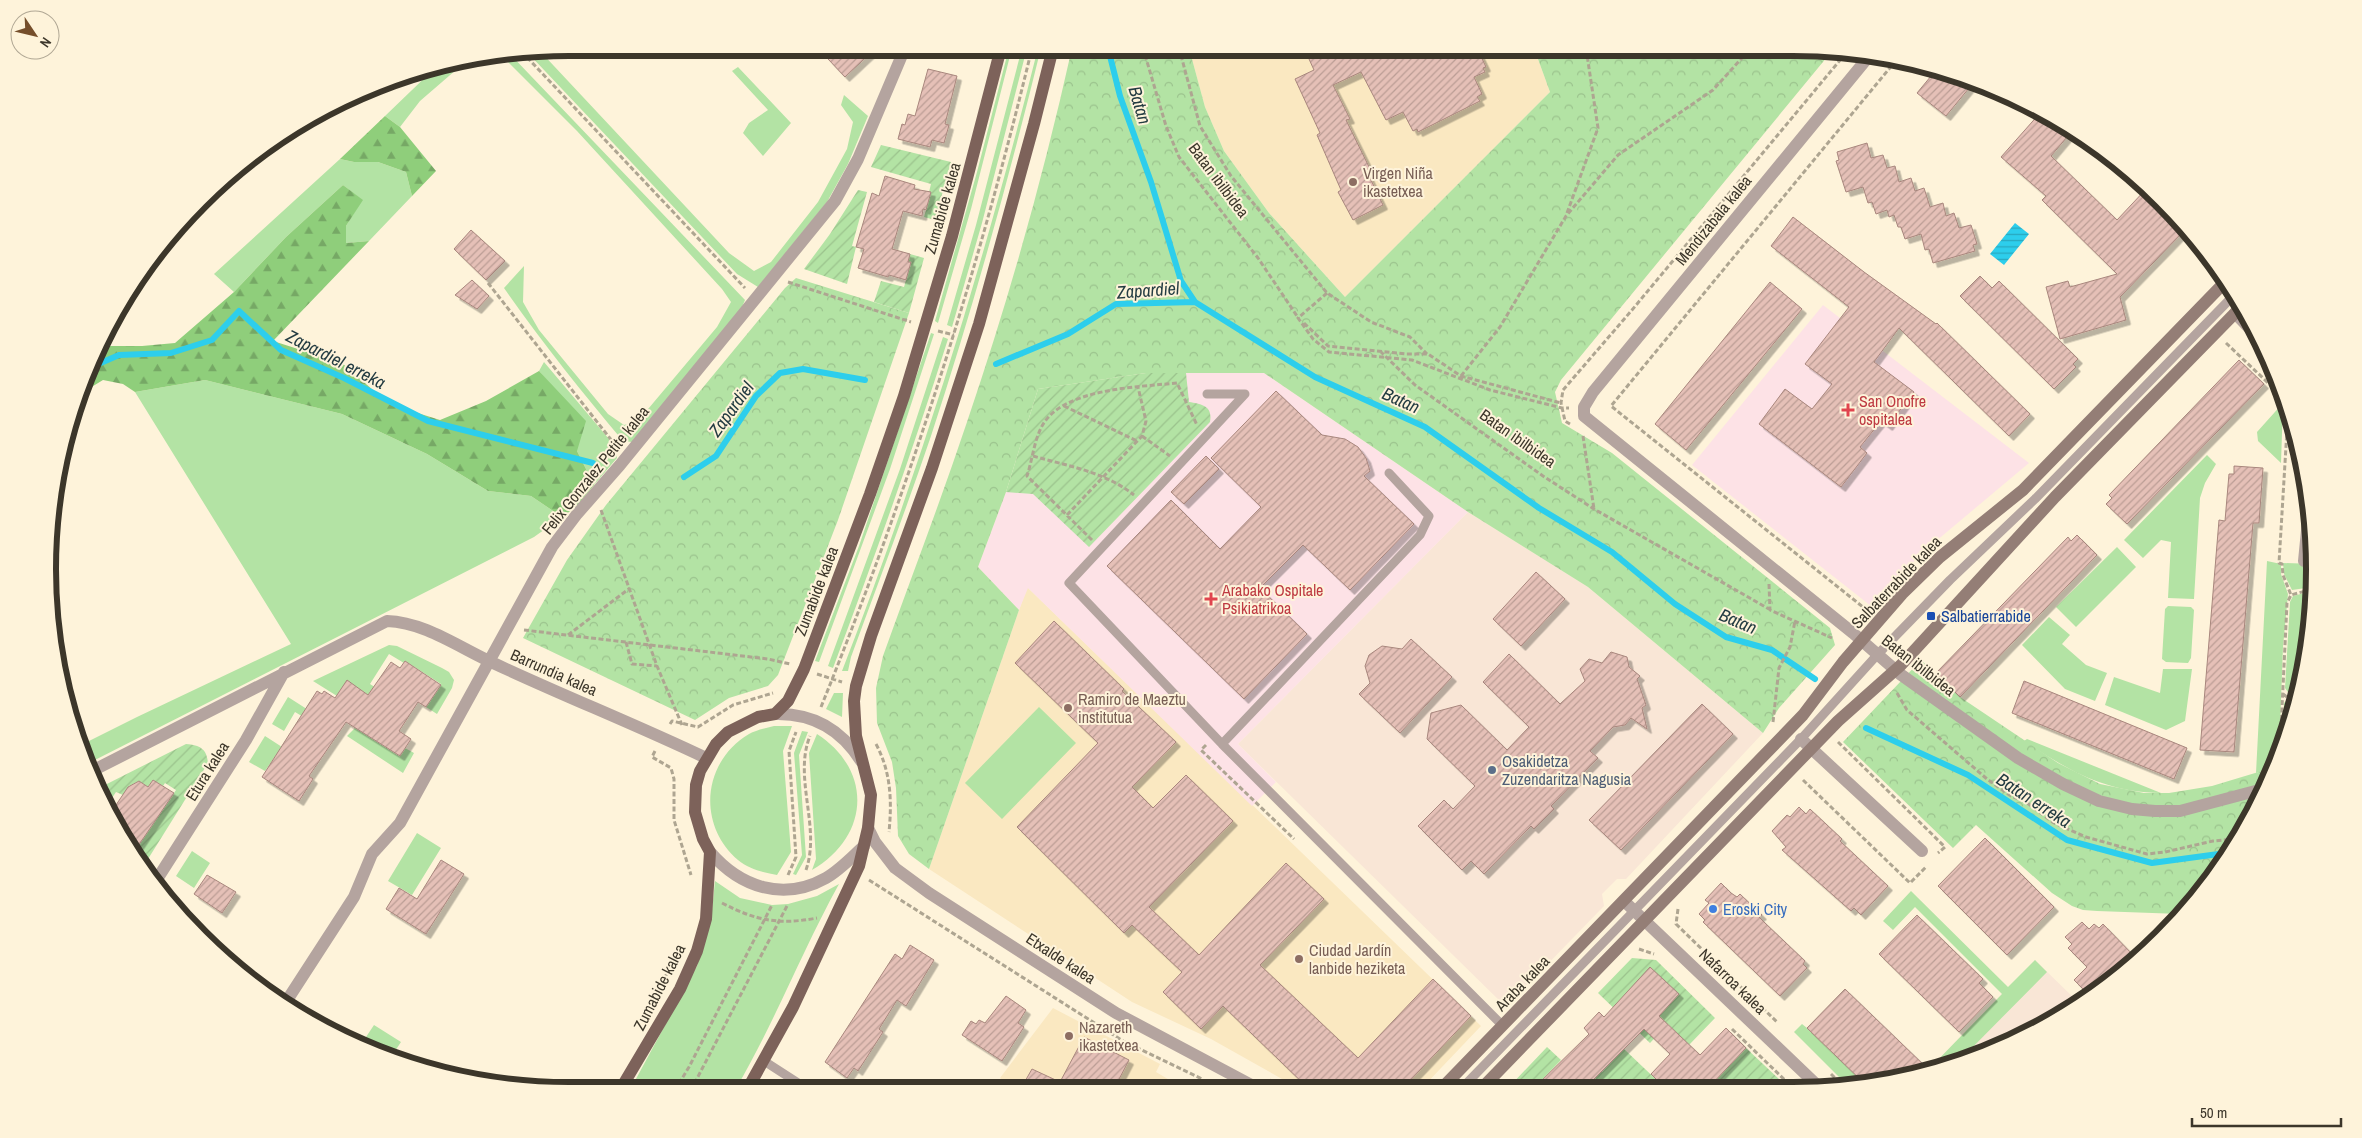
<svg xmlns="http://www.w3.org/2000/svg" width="2362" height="1138" font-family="'Archivo Narrow',sans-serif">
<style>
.commercial{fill:#f9e6d6}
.built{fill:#fae8c1}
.medical{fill:#fde2e6}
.grass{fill:#b3e3a4}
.forest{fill:url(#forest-firs)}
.park{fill:url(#park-crowns)}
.garden{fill:url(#garden-furrows)}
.water{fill:url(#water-rules)}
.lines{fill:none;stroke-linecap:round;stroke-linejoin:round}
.stream{stroke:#2dceec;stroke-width:6}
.building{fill:url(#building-hatch);stroke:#a8867d;filter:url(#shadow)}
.path{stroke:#aea591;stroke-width:3;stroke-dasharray:5 2.5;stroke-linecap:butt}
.lane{stroke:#b4a49f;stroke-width:9}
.street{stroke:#b4a49f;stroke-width:12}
.secondary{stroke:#947e76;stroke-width:12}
.primary{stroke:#7d625a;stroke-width:12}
.education-dot{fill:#8d6e63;stroke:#fef3da;stroke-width:2}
.health-dot{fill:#e0444e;stroke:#fef3da;stroke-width:2}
.transit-dot{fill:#1a4fb4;stroke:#fef3da;stroke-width:2}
.service-dot{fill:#5c6f8a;stroke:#fef3da;stroke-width:2}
.shop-dot{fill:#3f7fe0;stroke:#fef3da;stroke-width:2}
.labels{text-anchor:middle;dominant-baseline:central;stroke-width:4;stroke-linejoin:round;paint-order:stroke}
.education-label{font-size:16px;fill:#785e54;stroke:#fef3da;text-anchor:start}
.street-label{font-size:16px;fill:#3c362a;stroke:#fef3da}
.health-label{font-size:16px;fill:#be3a42;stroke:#fef3da;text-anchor:start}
.transit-label{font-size:16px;fill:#164399;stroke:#fef3da;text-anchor:start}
.service-label{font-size:16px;fill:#4e5e75;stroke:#fef3da;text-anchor:start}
.shop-label{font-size:16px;fill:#366cbe;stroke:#fef3da;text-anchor:start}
.water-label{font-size:18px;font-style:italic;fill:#243c42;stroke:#fef3da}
.rim{fill:none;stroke:#3c362a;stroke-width:6}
</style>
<defs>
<pattern id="forest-firs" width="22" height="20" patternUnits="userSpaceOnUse" patternTransform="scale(1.25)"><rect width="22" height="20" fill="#8fce7b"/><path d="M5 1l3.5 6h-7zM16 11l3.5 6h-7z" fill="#76a865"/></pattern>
<pattern id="park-crowns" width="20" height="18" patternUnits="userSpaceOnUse" patternTransform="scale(1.25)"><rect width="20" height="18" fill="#b3e3a4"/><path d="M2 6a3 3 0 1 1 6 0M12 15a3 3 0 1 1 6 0" fill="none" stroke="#9bc38d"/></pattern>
<pattern id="garden-furrows" width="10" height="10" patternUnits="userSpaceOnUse" patternTransform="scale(1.25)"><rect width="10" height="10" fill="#b3e3a4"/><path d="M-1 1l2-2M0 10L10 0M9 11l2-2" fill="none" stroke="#9bc38d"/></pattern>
<pattern id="water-rules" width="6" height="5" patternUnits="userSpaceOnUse" patternTransform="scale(1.25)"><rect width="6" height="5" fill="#2dceec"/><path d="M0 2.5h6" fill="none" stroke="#28a8bf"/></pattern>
<pattern id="building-hatch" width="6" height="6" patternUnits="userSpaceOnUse" patternTransform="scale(1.25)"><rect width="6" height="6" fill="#e5c0b7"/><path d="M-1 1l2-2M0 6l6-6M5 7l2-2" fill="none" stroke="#bb9d95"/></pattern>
<filter id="shadow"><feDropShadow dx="4.5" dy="4.5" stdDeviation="0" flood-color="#0004"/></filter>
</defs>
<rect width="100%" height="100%" fill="#fef3da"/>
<!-- commercial -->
<path class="commercial" d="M1468 512 1588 587 1763 733 1626 879H1617L1602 894 1604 906 1506 1007 1238 744Z
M2035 960 2078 1002 1993 1051 1931 1067Z"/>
<!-- built -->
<path class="built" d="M1189 48H1534L1550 92 1345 297 1269 213 1224 151 1205 107Z
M1027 587 1481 1026 1422 1088H1298L1211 1039 1132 1002 929 869Z
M1053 1008 1160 1064 1156 1072 1183 1088 1013 1089 1000 1078Z"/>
<!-- medical -->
<path class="medical" d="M1823 305 2029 463 1923 552 1871 606 1692 465Z
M1146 373H1264L1468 512 1238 744 1276 782 1252 806 1028 588 1019 610 978 567 1006 492Z"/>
<!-- grass -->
<path class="grass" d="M1009 48H1012L971 209 938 323 935 321 977 172Z
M1022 48H1027L982 223 952 327 947 325 976 225Z
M1038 48H1041C1009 178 973 308 931 436 906 510 878 583 851 657L848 671H842C921 467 985 260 1038 48Z
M539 50 729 253 754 271 771 262 818 202 847 149 853 122 841 105 844 95 868 116 848 164 827 202 758 287 737 274 527 52Z
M509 53 745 300 742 307 632 442 623 441C581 391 541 341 504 288L524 266 523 302 539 330 608 414 624 425 638 421 717 327 731 302 722 289 577 131 500 54Z
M471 57 420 101 400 127 385 116 438 65Z
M738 67 791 123 763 156 743 133 749 123 768 110 732 71Z
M340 159 354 162H378L406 172 412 196 369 241 346 243V226L362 200 343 185 286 237 234 292 214 274Z
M931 333 934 334 890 469 819 662 815 661 859 546Z
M943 337 948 339C913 450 874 559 833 668L828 666 900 469Z
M544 362 614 445 617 458 594 485 577 451 556 391 539 371Z
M205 380 342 414 427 454 488 491 531 496 562 517 534 537 87 764 79 746 137 717 291 644 135 392Z
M2283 403 2281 463 2258 441 2257 432Z
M2207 455 2216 464 2205 483 2200 498 2194 599 2168 598 2171 542 2161 540 2143 558 2124 540Z
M2117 547 2136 567 2076 627 2056 607Z
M2267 561 2281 564V574L2288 594 2283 647 2279 755 2275 767 2256 773Z
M2283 563 2314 564 2313 587 2292 590 2284 574Z
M2312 591 2304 671 2295 702 2285 688 2290 602 2293 596Z
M2168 606 2191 607 2194 610 2191 658 2188 663 2166 662 2162 659 2165 609Z
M2049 617 2070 635 2062 644 2086 665 2107 673 2095 701 2065 689 2022 645Z
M389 645 397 646 442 668 449 672 454 680 452 688 437 714 426 707 441 684 405 661 404 663 389 654 370 684 409 709 368 736 399 756 405 748 414 753 403 773 347 736 380 703 347 681 337 696 313 681Z
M2163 669H2192L2185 721 2166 730 2105 705 2114 677 2160 693Z
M834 693H843L842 717 826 709Z
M288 697 324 720 320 727 295 712 284 731 272 724Z
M2286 701 2294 705 2282 745 2284 703Z
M1039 707 1076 743 1002 819 965 783Z
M774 726H792L783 751 791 852 777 875C764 873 749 869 738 860 697 825 702 762 749 734 756 730 766 728 774 726Z
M802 731 808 732 799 755 806 857 796 875 793 874 802 855 794 753Z
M817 734C874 771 869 837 812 870L816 859 809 753Z
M265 736 296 756 291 765 276 755 265 771 249 762Z
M2027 739 2161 793C2105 792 2069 771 2024 741Z
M417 833 441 848 412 895 388 881Z
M192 851 210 863 194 888 176 876Z
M715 881 740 898 772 905 788 904 817 896 839 884C802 951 774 1024 735 1090H630L697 966 711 920Z
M1911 891 2008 987 2035 960 2047 972 1961 1059 1931 1067 2002 994 1915 907 1893 930 1883 921Z
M1802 1024 1807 1028 1866 1085 1848 1086 1794 1032Z
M374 1025 401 1042 391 1057 360 1046Z
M426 1059 450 1075 425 1068Z"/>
<!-- forest -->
<path class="forest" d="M385 116 400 127 436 171 412 196 406 172 378 162H354L340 159Z
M343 185 363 200 346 226V243L369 241 273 341 342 363 389 404 440 420 486 401 539 371 586 421 577 451 594 485 576 507 562 517 531 496 488 491 427 454 342 414 205 380 135 392 123 384 103 380 80 394 87 369 100 346H142L175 343 234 292 286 237Z"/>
<!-- park -->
<path class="park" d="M1072 48H1189L1205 107 1224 151 1269 213 1345 297 1550 92 1534 48H1793L1832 51 1561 380 1555 392 1562 423 1612 453 1830 628 1835 645 1779 708 1763 733 1588 587 1468 512 1264 373H1146L1038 389 1006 492 978 567 1019 610 929 869 909 854 898 836 896 788 892 762 877 723 876 688 883 656C911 578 941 500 967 422 1009 299 1044 174 1072 48Z
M796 278 909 313 838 520 778 675 768 686 729 698 695 720 523 638 567 560 606 505 785 288Z
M1921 660 1960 697 2058 763 2100 784 2144 793H2169L2212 786 2275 767V769L2207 886 2180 914 2097 911 2083 910 2072 906 2052 893 1976 825 1953 848 1843 742Z"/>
<!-- garden -->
<path class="garden" d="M881 145 951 162 935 220 924 217 931 193 929 192 931 184 871 167Z
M858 190 867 192 852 246 856 247 847 284 804 269 830 234Z
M910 254 924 258 909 313 874 302 881 281 904 287 911 263 908 262Z
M1146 373H1186L1189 402C1202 404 1213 406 1210 422L1089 547 1033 494 1006 492 1038 389Z
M186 744C200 745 207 749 208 763L143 867 134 852 176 790 165 783 163 786 153 780 148 787 139 781 129 786 123 795 116 792 106 807 97 789Z
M1632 958 1656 960 1715 1018 1689 1045 1668 1024 1650 1043 1598 993Z
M1547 1047 1561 1060 1535 1087H1509Z
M1746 1048 1781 1081 1776 1086 1709 1087Z
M1624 1049 1664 1087H1598L1601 1084 1583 1066 1589 1060 1602 1072Z"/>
<!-- water -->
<path class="water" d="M2015 223 2029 234 2004 265 1990 254Z
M908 1079 918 1087 917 1089H899Z"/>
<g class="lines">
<!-- stream -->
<path class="stream" d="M1108 48 1120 96 1151 182 1181 281 1195 302 1315 377 1425 427 1539 508 1612 552 1675 604 1726 637 1772 650 1815 679
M996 364 1068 334 1116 304 1195 302
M87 369 119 355 171 353 212 340 239 311 281 350 344 378 428 421 593 463
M684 477 716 456 756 396 780 373 803 369 865 380
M1866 728 1968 775 2067 840 2152 863 2226 853"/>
</g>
<!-- building -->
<path class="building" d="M842 48H876L845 77 828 59Z
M1304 48H1477L1486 67 1483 68 1485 72 1474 77 1482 94 1477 97 1480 101 1418 132 1417 129 1413 131 1403 112 1386 120 1361 72 1333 85 1350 119 1346 120 1373 175 1369 176 1383 205 1353 220 1338 192 1341 190 1317 135 1320 133 1295 79 1314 70Z
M928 69 957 76 945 124 949 125 944 143 932 140 930 147 898 139 902 124 905 125 908 114 915 116Z
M1936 70 1974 82 1946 116 1917 93Z
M2040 113 2073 130 2051 156 2117 220 2147 188 2162 200 2186 229 2120 297 2126 320 2060 339 2046 287 2068 281 2070 287 2117 274 2042 200 2046 196 2001 157Z
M1867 143 1871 158 1883 155 1887 168 1895 166 1899 182 1911 178 1915 191 1924 188 1930 207 1943 203 1946 216 1954 213 1959 228 1971 225 1977 244 1973 245 1975 251 1933 263 1929 249 1925 250 1921 234 1905 239 1901 227H1898L1894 215 1889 217 1887 210 1876 214 1872 202 1868 203 1863 187 1846 192 1836 161 1839 160 1837 152Z
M885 176 915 185 914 189 931 192 926 210 923 209 922 216 903 211 892 249 910 254 908 262H911L906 280 889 275 888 277 858 268 864 249 856 247 872 193 879 196Z
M1793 217 1864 272 1936 324 1937 323 2030 414 2009 436 1899 328 1874 362 1914 392 1888 426 1881 421 1860 447 1867 453 1841 487 1759 424 1785 389 1812 409 1832 384 1805 364 1849 307 1771 246Z
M471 230 505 261 486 280 454 249Z
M1980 276 1992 288 1999 281 2078 359 2073 364 2076 367 2054 389 1960 296Z
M472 280 489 296 477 309 455 295Z
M1770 282 1802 309 1686 450 1655 424Z
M2239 360 2264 384 2127 524 2106 504 2112 498 2109 495Z
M1276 391 1322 435 1345 439 1358 447 1366 458 1370 471 1364 476 1414 524 1350 590 1303 545 1260 588 1307 634 1244 699 1107 566 1171 500 1220 549 1261 507 1211 458Z
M1206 456 1219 469 1184 504 1171 492Z
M2234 466 2263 468 2259 523H2253L2234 752 2200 750 2219 520 2225 521 2229 474H2234Z
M2077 535 2097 555 1960 697 1936 673 2068 537 2071 541Z
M1536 572 1565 599 1521 646 1493 619Z
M1054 621 1124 689 1122 691 1176 742 1132 787 1153 808 1186 775 1233 821 1149 907 1199 955 1286 863 1324 899 1260 965 1358 1058 1433 979 1471 1016 1403 1088H1308L1223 1006 1201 1029 1163 992 1182 972 1132 925 1124 933 1017 827 1098 743 1015 663Z
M1411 639 1452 677 1400 733 1359 694 1370 683 1365 666 1369 655 1382 646 1402 649Z
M1611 652 1627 657 1629 667 1640 676 1637 679 1646 705 1642 708 1647 729 1631 718 1625 725 1613 727 1590 751 1598 758 1551 806 1554 809 1534 829 1531 826 1484 874 1471 861 1462 870 1418 826 1444 800 1453 809 1475 786 1427 739 1431 713 1461 705 1507 750 1529 727 1483 682 1509 654 1560 704 1585 681 1580 669 1589 659 1602 663Z
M405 661 441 685 426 707 418 702 399 731 411 739 400 756 346 722 309 776 313 779 299 801 262 777 317 691 322 694 324 691 335 698 347 680 368 695 391 662 400 668Z
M2024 681 2187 748 2174 779 2012 713Z
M1702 704 1733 734 1621 850 1589 820Z
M153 780 174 793 134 852 110 814 128 787 139 781 148 787Z
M1799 807 1806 814 1810 809 1842 839 1840 841 1888 886 1861 915 1854 908 1851 911 1782 850 1786 847 1772 831 1787 815 1790 817Z
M1985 838 2054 907 2007 955 1938 886Z
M441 860 464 874 426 934 386 909 399 888 417 899Z
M207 875 236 892 222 913 194 894Z
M1721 883 1731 893 1737 897 1740 894 1762 915 1759 917 1765 923 1805 961 1803 964 1807 968 1780 996 1703 922 1705 920 1699 914 1709 903 1705 900Z
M1917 915 1983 979 1979 983 1993 997 1959 1032 1879 954Z
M2082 922 2089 929 2094 924 2099 928 2103 924 2136 958 2111 983 2107 985 2104 981 2089 995 2074 980 2087 967 2068 948 2072 944 2065 937Z
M910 945 934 960 906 1006 897 1000 879 1029 883 1032 858 1071 854 1068 847 1078 825 1062 895 954 902 959Z
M1650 967 1679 994 1659 1016 1700 1055 1726 1028 1746 1048 1709 1087H1664L1651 1074 1670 1054 1644 1029 1586 1087H1535L1589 1034 1584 1028 1599 1012 1604 1017Z
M1845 989 1927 1068 1866 1085 1807 1028Z
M1006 996 1026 1010 1018 1023 1024 1027 1002 1061 962 1035 971 1021 976 1024 979 1020 985 1023Z
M1084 1037 1129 1060 1114 1089H1032L1024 1083 1032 1069 1060 1082Z"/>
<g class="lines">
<!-- path -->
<path class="path" d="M1143 48 1166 126 1179 157 1258 258 1299 319
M1179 48 1200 126 1231 176 1327 293 1371 322 1410 337 1427 354
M522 52 745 288
M1567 213 1598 128 1586 48
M788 282 911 322
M488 283 616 446
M1327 293 1298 318 1313 339 1329 352 1412 360 1490 390 1562 408H1569
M1304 323 1328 346 1406 354H1428L1461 376 1561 403
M938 331 954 335
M2226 343 2283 397
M1380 351 1415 385 1543 476 1594 509 1769 609
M1461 376 1500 327 1566 216 1618 155 1713 90 1751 48
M1064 406 1137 441
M2288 413 2279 563 2282 564 2283 575 2291 595
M1570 424 1565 421 1561 403 1563 390 1632 310 1846 53
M1142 436 1170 456
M1583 436 1594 509
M1033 456C1068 466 1105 472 1134 495
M601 510 657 666 682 725
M1067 515 1142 436 1146 421 1138 387
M1092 540 1027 476C1032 461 1034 442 1041 428 1060 388 1139 387 1177 383L1197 425
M1769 584 1770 610 1832 638
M1868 611 1611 406 1898 58
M524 630 768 659 790 664
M568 635 630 588
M626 642 632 664 657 666
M817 674 842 682
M1897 693 1907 710 1987 779 2011 796 2026 802 2054 823 2086 837 2147 854 2165 852 2213 841 2234 839
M2283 694 2295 703
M821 707C908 492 978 273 1032 48
M1773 722 1779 668 1790 647 1795 621
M670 724 672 721 698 727 733 705 773 693
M1838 742 1945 847 1938 853
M876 744C891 772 892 801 889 832
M1206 745 1201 750 1294 839
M2280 750 2287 603 2291 595 2313 589
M655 751 652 757 671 768 674 779V820L691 875
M2265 773 2274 770
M1803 780 1910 883 1926 867
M806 870C821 827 793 778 810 736
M788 875 796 857 789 751 796 732
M869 880 1123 1041 1202 1079
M722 903C757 921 779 925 817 918
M1678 909 1676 924 1778 1023
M1639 949 1654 954
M650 1005 672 964
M1732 1029 1791 1086
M1831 1074 1843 1086
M1270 1080 1285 1088
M675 1090 689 1067 772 905
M691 1090 788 904"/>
<!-- lane -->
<path class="lane" d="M1207 394H1245L1069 583 1222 744 1503 1026
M1222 744 1420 535 1429 516 1389 473
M764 1061 809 1090
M1463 1087 1801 739 1878 654 1950 580 2035 499 2235 294"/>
<!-- street -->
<path class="street" d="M1870 55 1593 392 1584 407V416L1853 633 1900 674 2018 758 2063 784 2099 801 2132 809 2155 811H2180L2263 789
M2235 313 2256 335
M2304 561 2309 510
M775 714C812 713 841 729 861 761
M1801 739 1922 851
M90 772 387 621C423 622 457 646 489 661 561 695 635 724 706 758
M868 828 875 842 895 868 929 893 1116 1013 1257 1088
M710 852C740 887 783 902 826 878 840 870 852 857 864 846
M154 884 246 740 284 672
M1624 901 1818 1086
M284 1005 354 897 372 854 400 823 552 547 577 514 620 465 835 201 858 159 905 48"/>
<!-- secondary -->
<path class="secondary" d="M1443 1087 1803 715 1843 662 1902 594 1940 557 2023 490 2227 280
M1483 1087 1838 721 1901 665 2055 497 2241 307"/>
<!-- primary -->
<path class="primary" d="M620 1090 680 989 697 951 706 919 710 852 703 839 695 812 696 785 700 771 716 744 728 732 758 717 775 714 788 701 804 669 870 494 904 396 952 236 1001 48
M747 1090 793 1007 859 866 868 828 871 795 856 736 854 701 856 686 871 636 932 468 979 324 1034 124 1053 48"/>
</g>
<!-- markers -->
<g class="education-dot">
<circle cx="1353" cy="182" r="5"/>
<circle cx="1068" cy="708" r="5"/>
<circle cx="1299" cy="959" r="5"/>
<circle cx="1069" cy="1036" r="5"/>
</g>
<g class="health-dot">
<path d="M1845.5 402.5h5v5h5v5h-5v5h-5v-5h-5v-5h5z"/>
<path d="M1208.5 591.5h5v5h5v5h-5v5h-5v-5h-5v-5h5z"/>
</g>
<rect class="transit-dot" x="1926" y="611" width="10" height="10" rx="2.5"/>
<circle class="service-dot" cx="1492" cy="770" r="5"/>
<circle class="shop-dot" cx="1713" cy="909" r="5"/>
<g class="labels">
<!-- education labels -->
<g class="education-label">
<text x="1363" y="173">Virgen Niña<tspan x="1363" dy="18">ikastetxea</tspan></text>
<text x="1078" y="699">Ramiro de Maeztu<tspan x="1078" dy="18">institutua</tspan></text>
<text x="1309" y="950">Ciudad Jardín<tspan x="1309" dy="18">lanbide heziketa</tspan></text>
<text x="1079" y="1027">Nazareth<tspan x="1079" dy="18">ikastetxea</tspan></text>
</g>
<!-- street labels -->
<g class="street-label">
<text transform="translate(1219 180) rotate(53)">Batan ibilbidea</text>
<text transform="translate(942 208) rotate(-74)">Zumabide kalea</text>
<text transform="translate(1713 220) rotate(-51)">Mendizabala kalea</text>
<text transform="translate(1518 438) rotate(35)">Batan ibilbidea</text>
<text transform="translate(595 470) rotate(-51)">Felix Gonzalez Petite kalea</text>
<text transform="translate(1896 582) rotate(-46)">Salbaterrabide kalea</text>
<text transform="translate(816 591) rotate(-69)">Zumabide kalea</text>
<text transform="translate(1919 665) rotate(38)">Batan ibilbidea</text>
<text transform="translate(554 672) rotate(24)">Barrundia kalea</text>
<text transform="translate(207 771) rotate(-58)">Etura kalea</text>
<text transform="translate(1061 958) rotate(33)">Etxalde kalea</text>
<text transform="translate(1733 981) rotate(44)">Nafarroa kalea</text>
<text transform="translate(1522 983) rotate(-46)">Araba kalea</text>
<text transform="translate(659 987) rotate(-63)">Zumabide kalea</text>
</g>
<!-- health labels -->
<g class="health-label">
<text x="1859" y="401">San Onofre<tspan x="1859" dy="18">ospitalea</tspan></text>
<text x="1222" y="590">Arabako Ospitale<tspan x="1222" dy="18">Psikiatrikoa</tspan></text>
</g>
<!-- transit labels -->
<g class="transit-label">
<text x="1941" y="616">Salbatierrabide</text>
</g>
<!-- service labels -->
<g class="service-label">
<text x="1502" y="761">Osakidetza<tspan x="1502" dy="18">Zuzendaritza Nagusia</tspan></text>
</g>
<!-- shop labels -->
<g class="shop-label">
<text x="1723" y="909">Eroski City</text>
</g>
<!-- water labels -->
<g class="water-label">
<text transform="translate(1140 105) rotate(73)">Batan</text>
<text transform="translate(1148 290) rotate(-4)">Zapardiel</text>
<text transform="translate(336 359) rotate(27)">Zapardiel erreka</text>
<text transform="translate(1401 400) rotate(24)">Batan</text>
<text transform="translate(731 409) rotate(-54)">Zapardiel</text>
<text transform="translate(1738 621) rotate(23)">Batan</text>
<text transform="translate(2034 800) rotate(33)">Batan erreka</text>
</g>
</g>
<!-- crop -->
<path d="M0 0H2362V1138H0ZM569 56H1793A513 513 0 0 1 2306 569V569A513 513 0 0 1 1793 1082H569A513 513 0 0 1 56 569V569A513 513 0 0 1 569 56Z" fill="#fef3da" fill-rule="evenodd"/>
<path class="rim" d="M569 56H1793A513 513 0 0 1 2306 569V569A513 513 0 0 1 1793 1082H569A513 513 0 0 1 56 569V569A513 513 0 0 1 569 56Z"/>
<!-- north arrow -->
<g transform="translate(35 35) rotate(125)"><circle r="24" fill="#fef3da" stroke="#b0a794"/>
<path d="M0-4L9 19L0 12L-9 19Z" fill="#754e2b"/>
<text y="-8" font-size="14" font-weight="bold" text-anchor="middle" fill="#3c362a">N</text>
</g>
<!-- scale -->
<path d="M2192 1118v8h149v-8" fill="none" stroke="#3c362a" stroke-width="2.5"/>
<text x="2200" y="1118" font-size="15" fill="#3c362a" stroke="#fef3da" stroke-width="4" paint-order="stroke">50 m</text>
</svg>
